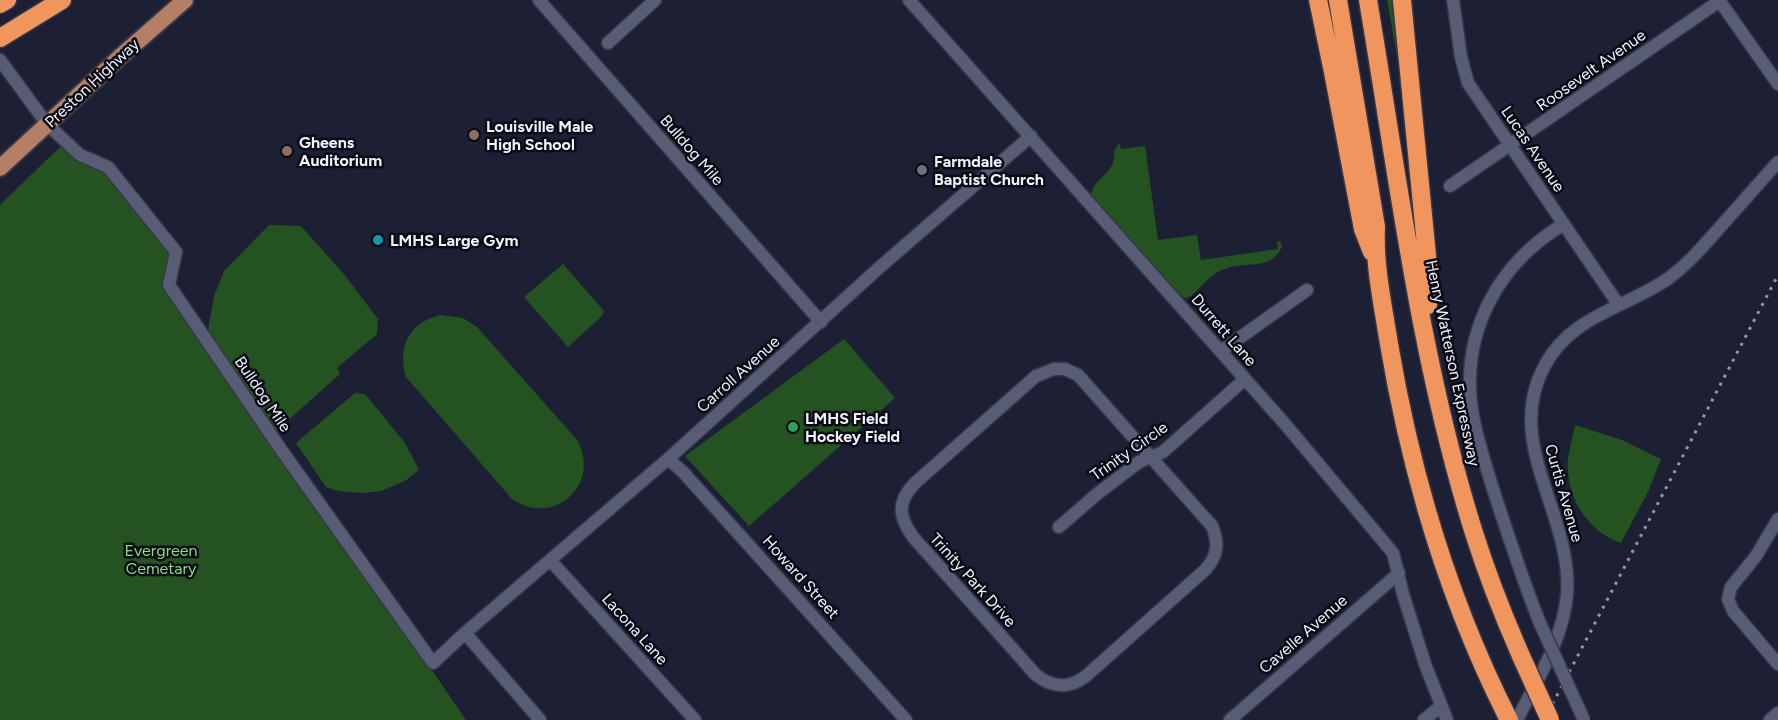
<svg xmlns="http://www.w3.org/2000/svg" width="1778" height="720" font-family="Figtree,sans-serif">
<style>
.green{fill:#245321}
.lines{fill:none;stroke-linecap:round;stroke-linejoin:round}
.minor-casing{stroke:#363848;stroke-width:15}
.primary-casing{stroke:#363848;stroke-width:20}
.motorway-casing{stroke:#363848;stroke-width:21}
.minor{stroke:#585c74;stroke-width:12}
.primary{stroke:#b47e67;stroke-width:16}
.motorway{stroke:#f1955f;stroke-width:18}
.rail{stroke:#9496a6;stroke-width:3;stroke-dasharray:3 6;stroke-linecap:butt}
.minor-bridge-casing{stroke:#363848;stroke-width:15;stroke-linecap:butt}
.motorway-bridge-casing{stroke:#363848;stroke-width:21;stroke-linecap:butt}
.minor-bridge{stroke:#585c74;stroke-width:12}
.motorway-bridge{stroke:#f1955f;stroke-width:18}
.education-dot{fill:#8d6e63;stroke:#090a13;stroke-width:2}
.worship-dot{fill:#6b7280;stroke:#090a13;stroke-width:2}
.culture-dot{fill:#0f9aa8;stroke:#090a13;stroke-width:2}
.leisure-dot{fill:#2e9e5b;stroke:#090a13;stroke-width:2}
.labels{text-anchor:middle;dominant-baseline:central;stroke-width:5;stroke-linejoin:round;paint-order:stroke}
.street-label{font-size:16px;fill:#f0f2fe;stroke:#090a13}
.poi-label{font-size:16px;font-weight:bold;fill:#f0f2fe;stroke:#090a13;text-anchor:start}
.park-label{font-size:16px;fill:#8add82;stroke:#090a13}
</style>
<rect width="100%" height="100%" fill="#1d1f34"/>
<!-- green -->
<path class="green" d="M1387 0H1395L1401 79Z
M66 141 108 167 176 252 169 285 466 720H0V205Z
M1120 143 1121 149 1145 146 1158 240 1197 235 1201 260 1278 249 1277 242 1280 241 1282 246C1273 271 1244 261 1224 269 1212 273 1200 288 1191 296L1186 298 1181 296 1091 195C1094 179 1106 178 1112 165 1116 156 1112 148 1120 143Z
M269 225 301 226 343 273 378 319 377 334 337 368 340 374 275 432 207 336 214 296 224 271Z
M563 264 604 311 601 317 568 347 524 297Z
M441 315 463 318 477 327 577 440C602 484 553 528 512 499L406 377C397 347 409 322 441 315Z
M844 339 895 398 749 526 685 456Z
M355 393 365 394 405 443 419 470 405 481 381 491 362 493 339 491 326 487 296 443Z
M1575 425 1622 440 1661 459 1649 490 1621 543C1586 531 1565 495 1568 458 1570 447 1573 436 1575 425Z"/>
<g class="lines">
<!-- minor casing -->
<g class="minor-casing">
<path id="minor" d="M539 0 821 322
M909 0 1285 424 1393 553 1403 594 1425 664 1447 720
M1453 0 1461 57 1468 83 1618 304
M1719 0 1778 84
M608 43 655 0
M0 60 47 124 80 155 108 167 176 252 169 285 282 451 433 663 465 633 668 459 880 267 1031 136
M1450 186 1721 0
M1221 351 1307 290
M1054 369H1065L1078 375 1212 526C1219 543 1218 556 1205 570L1086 676C1069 689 1053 688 1036 675L913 537C898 516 897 502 915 483L1036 376Z
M668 459 683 472 906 720
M1778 519 1756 556 1731 587 1728 599 1733 611 1778 664
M1059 527 1097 494 1139 462 1163 452 1245 379
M550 560 695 720
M1539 621C1522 578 1508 535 1494 492 1485 463 1475 433 1471 403 1463 328 1500 262 1564 224
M465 633 540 720
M1230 720 1399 573
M1424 720 1441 706
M1517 720C1537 680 1563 640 1567 594 1573 514 1502 443 1545 365 1572 315 1626 308 1669 278 1689 263 1705 244 1721 226 1740 205 1759 183 1778 162
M1770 720 1778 713"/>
</g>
<!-- primary casing -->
<g class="primary-casing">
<path id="primary" d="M0 168 121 56 185 0"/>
</g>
<!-- motorway casing -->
<g class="motorway-casing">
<path id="motorway" d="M1318 0 1333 72 1363 229 1372 252
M1338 0 1376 227C1374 266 1383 305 1389 344 1411 474 1449 602 1509 720
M1368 0C1398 177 1420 362 1474 533 1487 574 1503 615 1521 656
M1402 0 1428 266V305
M0 4 7 0
M0 38 62 0"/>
</g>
<!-- minor -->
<use href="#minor" class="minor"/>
<!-- primary -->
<use href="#primary" class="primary"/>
<!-- motorway -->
<use href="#motorway" class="motorway"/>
<!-- rail -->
<path class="rail" d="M1544 720 1778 275"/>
<!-- minor-bridge casing -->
<g class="minor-bridge-casing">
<path id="minor-bridge" d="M1539 621 1584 720"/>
</g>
<!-- motorway-bridge casing -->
<g class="motorway-bridge-casing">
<path id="motorway-bridge" d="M1521 656 1550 720"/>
</g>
<!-- minor-bridge -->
<use href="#minor-bridge" class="minor-bridge"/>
<!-- motorway-bridge -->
<use href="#motorway-bridge" class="motorway-bridge"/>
</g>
<!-- markers -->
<g class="education-dot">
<circle cx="474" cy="135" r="6"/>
<circle cx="287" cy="151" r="6"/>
</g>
<circle class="worship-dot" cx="922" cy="170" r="6"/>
<circle class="culture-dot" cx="378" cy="240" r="6"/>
<circle class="leisure-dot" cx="793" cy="427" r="6"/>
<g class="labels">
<!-- street labels -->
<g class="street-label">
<text transform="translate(1591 70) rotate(-35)">Roosevelt Avenue</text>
<text transform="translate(92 83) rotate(-43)">Preston Highway</text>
<text transform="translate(1533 149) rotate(56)">Lucas Avenue</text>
<text transform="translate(692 150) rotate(49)">Bulldog Mile</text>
<text transform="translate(1224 330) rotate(49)">Durrett Lane</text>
<text transform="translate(1453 363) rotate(78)">Henry Watterson Expressway</text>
<text transform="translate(738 374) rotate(-42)">Carroll Avenue</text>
<text transform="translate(263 394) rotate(56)">Bulldog Mile</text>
<text transform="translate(1129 451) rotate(-35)">Trinity Circle</text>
<text transform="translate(1564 493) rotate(74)">Curtis Avenue</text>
<text transform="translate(801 577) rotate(48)">Howard Street</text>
<text transform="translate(973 580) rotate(48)">Trinity Park Drive</text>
<text transform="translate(635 629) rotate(48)">Lacona Lane</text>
<text transform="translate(1303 634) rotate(-41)">Cavelle Avenue</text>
</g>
<!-- poi labels -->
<g class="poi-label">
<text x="486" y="126">Louisville Male<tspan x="486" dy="18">High School</tspan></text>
<text x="299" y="142">Gheens<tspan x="299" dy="18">Auditorium</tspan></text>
<text x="934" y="161">Farmdale<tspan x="934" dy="18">Baptist Church</tspan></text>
<text x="390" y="240">LMHS Large Gym</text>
<text x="805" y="418">LMHS Field<tspan x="805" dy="18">Hockey Field</tspan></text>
</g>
<!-- park labels -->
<g class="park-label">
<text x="161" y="550">Evergreen<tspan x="161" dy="18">Cemetary</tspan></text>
</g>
</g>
</svg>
